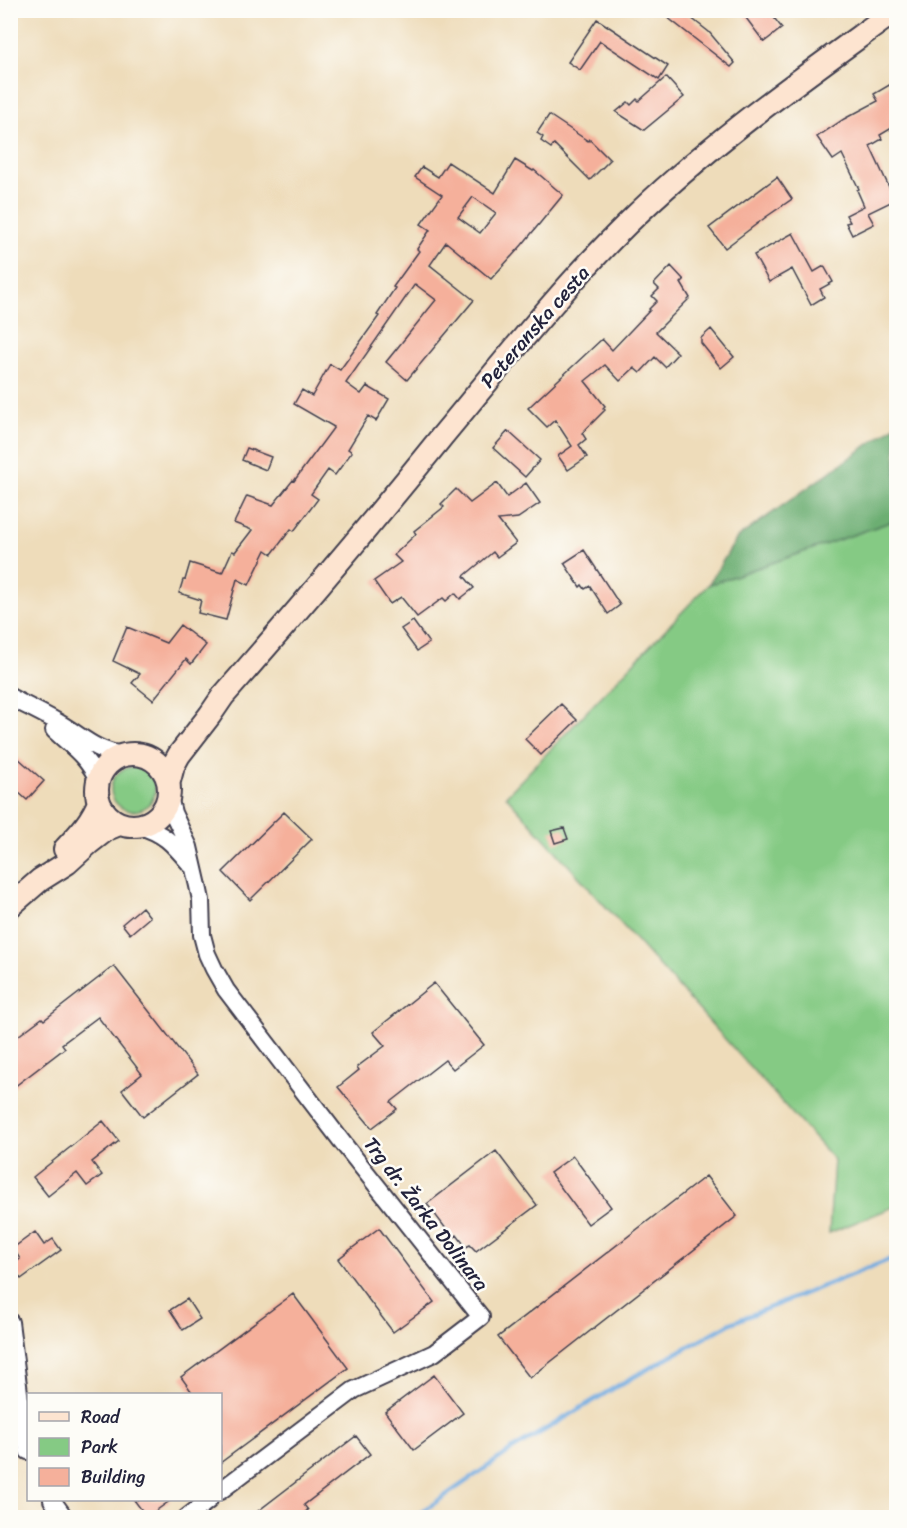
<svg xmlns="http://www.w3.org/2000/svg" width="907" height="1528" font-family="Sriracha,sans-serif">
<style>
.green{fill:#85ca84;stroke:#547660;stroke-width:1.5}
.forest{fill:#6cae72;stroke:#476856;stroke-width:1.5}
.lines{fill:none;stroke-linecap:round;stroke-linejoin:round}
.stream{stroke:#70aae0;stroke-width:4.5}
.building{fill:#f5b09b;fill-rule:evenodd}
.street-casing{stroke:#413e4e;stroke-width:20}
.secondary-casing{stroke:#413e4e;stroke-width:26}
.street{stroke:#fff;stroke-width:16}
.secondary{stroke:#fde4d0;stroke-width:22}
.labels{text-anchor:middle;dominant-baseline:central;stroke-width:5;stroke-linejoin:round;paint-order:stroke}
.street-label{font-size:20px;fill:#22223b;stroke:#fdfcf7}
</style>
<rect width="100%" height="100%" fill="#fdfcf7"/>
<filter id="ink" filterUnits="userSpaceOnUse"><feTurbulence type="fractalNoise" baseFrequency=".0167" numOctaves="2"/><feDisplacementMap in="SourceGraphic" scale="12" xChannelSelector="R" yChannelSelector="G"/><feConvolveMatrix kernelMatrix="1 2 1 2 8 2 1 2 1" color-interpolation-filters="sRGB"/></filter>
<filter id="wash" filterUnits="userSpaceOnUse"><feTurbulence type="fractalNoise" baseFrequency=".008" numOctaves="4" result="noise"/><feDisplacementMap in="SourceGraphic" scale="24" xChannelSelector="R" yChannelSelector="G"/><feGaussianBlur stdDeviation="1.35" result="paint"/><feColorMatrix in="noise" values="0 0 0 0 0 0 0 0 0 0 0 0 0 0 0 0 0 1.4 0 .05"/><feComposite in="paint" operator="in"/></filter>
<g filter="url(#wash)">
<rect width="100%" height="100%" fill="#eedcba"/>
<!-- green -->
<path class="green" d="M896 520V1206L829 1233 834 1160 506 796 708 585Z
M111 789a22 22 0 1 1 44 0a22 22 0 1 1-44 0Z"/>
<!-- forest -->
<path class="forest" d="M896 425V520L708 585 737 538Z"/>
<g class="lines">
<!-- stream -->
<path class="stream" d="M413 1518 510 1451 619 1385 731 1323 896 1257"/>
</g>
<g id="blocks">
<!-- building -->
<path class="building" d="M658 10H681L709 32 735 63 731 67Z
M740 10H768L782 28 764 42Z
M597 19 668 66 659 80 600 41 580 70 568 62Z
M666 77 684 97 644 130 616 112 628 102 631 105 637 99 639 101Z
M891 84 897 93V125L880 135 882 139 870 146 895 200 868 213 874 224 852 235 846 223 850 222 846 215 864 206 857 190 859 189 842 154 833 160 817 137 844 119 878 101 874 94Z
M549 115 588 141 589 139 610 160 590 180 554 144 551 148 541 141 543 137 537 133Z
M515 160 533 171 534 170 563 195 522 245 491 279 446 242 430 265 474 300 407 380 386 362 436 300 415 284 346 383 361 394 367 386 389 399 376 421 368 416 348 449 352 452 335 475 328 470 311 494 318 499 294 531 291 529 272 554 266 550 249 585 237 579 226 620 198 613 201 600 179 593 183 580H185L190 563 222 573 232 551 235 552 252 530 234 523 247 496 273 505 293 480 294 481 334 427 294 404 302 390 312 396 330 364 340 370 379 316 377 315 395 288 393 287 419 251 417 249 430 230 421 224 442 195 415 177 422 167 438 177 448 162 495 193ZM473 197 496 213 480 233 458 217Z
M777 177 792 199 766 217 725 248 709 228Z
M793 233 814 272 824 266 833 282 820 289 824 297 811 305 792 269 769 282 754 255Z
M671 266 684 280 681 283 690 298 656 332 678 353 665 367 655 357 640 373 634 368 620 381 605 365 585 381 605 406 603 408 605 410 582 433 586 439 579 445 587 457 568 470 558 456 572 446 555 420 547 427 528 408 602 339 612 350 650 310 649 309 657 301 652 296 659 289 654 284Z
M711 329 734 357 721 368 701 343V338Z
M508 431 540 460 525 477 493 448Z
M247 448 271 457 266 470 242 460Z
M497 483 507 497 526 483 540 503 518 518 498 520 516 543 497 557 493 552 464 576 474 588 460 599 455 593 446 601 443 598 417 617 401 597 390 604 374 581 401 562 394 555 416 534 414 531 444 507 441 504 456 489 470 503Z
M584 550 620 605 608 614 590 586 585 589 582 585 580 587 564 563Z
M413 621 429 643 417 651 401 629Z
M180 625 206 645 191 664 186 659 153 700 132 683 140 674 113 661 127 627 166 643Z
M561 704 577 720 541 755 525 739Z
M18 758 44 781 27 800 10 785V766Z
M284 812 312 839 250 900 223 872Z
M564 828 568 839 555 843 551 831Z
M142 907 150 917 130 934 122 924Z
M114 966 198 1074 143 1117 122 1090 142 1074 98 1017 62 1044 65 1048 10 1090V1042L42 1018 44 1020Z
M434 983 484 1045 453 1069 445 1060 391 1102 397 1109 372 1128 338 1087 359 1070 357 1067 385 1046 373 1032Z
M103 1121 119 1141 92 1162 102 1175 87 1186 77 1173 48 1196 33 1177Z
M496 1151 537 1205 476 1251 470 1245 466 1247 457 1235 453 1238 427 1204Z
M573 1156 611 1207 588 1224 550 1173Z
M706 1176 737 1216 530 1378 498 1337Z
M379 1228 434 1302 393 1332 338 1259Z
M35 1232 44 1245 53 1239 61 1250 21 1279 11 1266 20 1259 13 1248Z
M293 1294 348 1368 220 1463V1395H194L181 1377Z
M187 1299 200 1319 183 1330 170 1310Z
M434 1375 463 1413 414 1450 385 1412Z
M356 1436 370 1454 304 1505 308 1510 297 1518H249Z
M134 1500H171L147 1517Z"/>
</g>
</g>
<g filter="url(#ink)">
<use href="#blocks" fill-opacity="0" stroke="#413e4e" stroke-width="1.5"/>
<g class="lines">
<!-- street casing -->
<g class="street-casing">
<path id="street" d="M10 697C28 707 47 715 64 726 85 739 97 751 122 755
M54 730C72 747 87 756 98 780
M169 797 173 813 189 847 198 886 201 900 202 935 207 954 214 969 226 990 346 1147 481 1317 434 1353 354 1390 220 1491
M139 826C165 833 174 845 191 865
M10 1322 24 1432 28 1451
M52 1500 65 1518
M186 1518 209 1500"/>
</g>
<!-- secondary casing -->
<g class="secondary-casing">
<path id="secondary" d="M97 790a36 36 0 1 1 72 0a36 36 0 1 1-72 0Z
M169 781 173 766 179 755 210 715 223 696C297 612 369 527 439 440 500 367 559 291 627 224 709 143 803 78 896 10
M65 849C78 835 92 821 99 802
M10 906 40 880 67 863 89 843 107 829 119 824"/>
</g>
<!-- street -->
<use href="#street" class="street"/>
<!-- secondary -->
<use href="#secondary" class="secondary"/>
</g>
</g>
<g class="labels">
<!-- street labels -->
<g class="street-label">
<text transform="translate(535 327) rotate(-49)">Peteranska cesta</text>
<text transform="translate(426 1214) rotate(52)">Trg dr. Žarka Dolinara</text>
</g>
</g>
<!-- margin -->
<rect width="907" height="1528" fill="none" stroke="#fdfcf7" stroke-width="36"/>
<!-- legend -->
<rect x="27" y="1393" width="195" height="108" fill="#fdfcf7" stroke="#a5a5ac" stroke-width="1.5"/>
<rect x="39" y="1412" width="30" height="9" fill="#fde4d0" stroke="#a5a5ac" stroke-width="1.5"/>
<text x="81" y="1423" font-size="18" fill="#22223b">Road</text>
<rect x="39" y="1438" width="30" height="18" fill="#85ca84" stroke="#a5a5ac" stroke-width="1.5"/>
<text x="81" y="1453" font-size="18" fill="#22223b">Park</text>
<rect x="39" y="1468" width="30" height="18" fill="#f5b09b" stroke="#a5a5ac" stroke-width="1.5"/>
<text x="81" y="1483" font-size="18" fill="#22223b">Building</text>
</svg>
